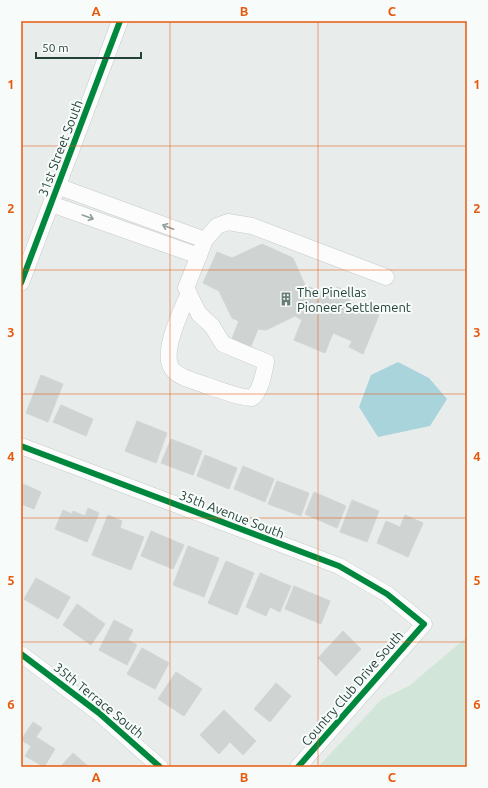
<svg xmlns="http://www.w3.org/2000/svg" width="488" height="788" font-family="Ubuntu,sans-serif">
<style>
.green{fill:#d1e6d8}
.water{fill:#a9d4db}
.building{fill:#cfd4d2;stroke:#d1d6d4}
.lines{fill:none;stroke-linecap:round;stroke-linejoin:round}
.minor-casing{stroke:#c5cac8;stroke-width:17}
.minor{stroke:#fcfcfc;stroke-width:16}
.cycleway-casing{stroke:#f7fbf9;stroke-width:8}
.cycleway{stroke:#00873e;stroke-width:6}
.oneway{stroke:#909f9b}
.grid{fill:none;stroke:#e8590c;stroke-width:1;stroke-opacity:0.55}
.labels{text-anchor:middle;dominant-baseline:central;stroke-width:4;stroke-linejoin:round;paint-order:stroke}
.street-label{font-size:13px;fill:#24423a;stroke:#f7fbf9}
.poi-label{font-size:13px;fill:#24423a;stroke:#f7fbf9;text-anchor:start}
.neatline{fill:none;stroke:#e8590c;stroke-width:1.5}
.grid-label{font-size:13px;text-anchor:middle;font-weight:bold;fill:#e8590c}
</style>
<rect width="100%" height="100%" fill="#e8edeb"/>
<!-- green -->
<path class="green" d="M467 637V767H318L382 699 409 686Z"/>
<!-- water -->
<path class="water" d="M398 362 429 378 447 399 430 426 378 437 359 407 371 375Z"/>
<!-- building -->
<path class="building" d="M262 244 293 258 305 285 332 297 337 287 352 294 349 301 379 315 363 354 349 347 352 341 333 333 325 353 294 340 302 320 295 316 266 330 258 329 250 349 231 341 239 321 232 318 219 291 203 283 217 252 232 258Z
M41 375 63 384 48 422 26 413Z
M61 405 93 419 86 436 53 422Z
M137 421 167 433 156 463 125 451Z
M171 439 202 451 193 475 161 463Z
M205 455 237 468 229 489 197 476Z
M243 466 274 479 265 502 234 489Z
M277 481 309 493 301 516 268 504Z
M21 483 41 492 34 509 21 504Z
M314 492 346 506 337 528 305 514Z
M352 500 379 511 367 542 340 532Z
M88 508 99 513 87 542 55 529 63 510 72 514 73 511 85 516Z
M108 515 122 521 120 528 144 537 131 570 92 555Z
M405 515 423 523 408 557 377 543 386 521 400 527Z
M151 531 184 545 173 569 141 556Z
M188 546 219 558 204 597 173 585Z
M226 561 254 573 237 615 208 603Z
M260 573 291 586 280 612 270 607 266 616 246 607Z
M36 578 70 597 58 619 24 599Z
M294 586 330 601 321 624 285 609Z
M77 604 105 624 91 645 63 625Z
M114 620 133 630 128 640 137 645 127 665 99 650Z
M343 631 361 649 336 676 318 658Z
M142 648 169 663 155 689 127 674Z
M176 672 202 689 184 716 158 699Z
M276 683 291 696 270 722 254 709Z
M224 710 256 741 243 755 230 742 219 754 200 735Z
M33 722 42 728 36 737 55 749 44 767 25 756 31 746 21 740Z
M73 753 89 767H60Z"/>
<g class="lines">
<!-- minor casing -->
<g class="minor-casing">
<path id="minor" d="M57 186 205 240
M51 204 199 256
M21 283 120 21
M189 293C182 310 158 356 174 371 182 379 195 381 205 385 221 390 236 397 252 398 261 391 264 373 266 362L223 344 212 326 199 314 186 288 205 240 217 226 228 222 252 226 386 277
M21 446 339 566 387 594 424 624 298 767
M21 654 99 713 160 767"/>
</g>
<!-- minor -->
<use href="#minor" class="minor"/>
<!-- cycleway casing -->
<g class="cycleway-casing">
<path id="cycleway" d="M21 283 120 21
M21 446 339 566 387 594 424 624 298 767
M21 654 99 713 160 767"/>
</g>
<!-- cycleway -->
<use href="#cycleway" class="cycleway"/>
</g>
<!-- one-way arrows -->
<defs><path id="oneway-shaft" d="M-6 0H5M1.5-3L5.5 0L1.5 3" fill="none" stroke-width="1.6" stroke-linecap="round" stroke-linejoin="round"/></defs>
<g class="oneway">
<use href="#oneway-shaft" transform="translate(88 217) rotate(20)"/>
<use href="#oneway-shaft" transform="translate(168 227) rotate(-159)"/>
</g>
<!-- grid -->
<path class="grid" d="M170 21V767M318 21V767M21 146H467M21 270H467M21 394H467M21 518H467M21 642H467"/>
<!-- icons -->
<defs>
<g id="building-bare" transform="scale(1.08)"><path d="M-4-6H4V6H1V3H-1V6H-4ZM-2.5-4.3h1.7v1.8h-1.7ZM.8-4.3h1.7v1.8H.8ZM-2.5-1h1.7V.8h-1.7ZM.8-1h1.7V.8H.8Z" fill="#697e78" stroke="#f7fbf9" stroke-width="2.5" paint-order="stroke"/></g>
</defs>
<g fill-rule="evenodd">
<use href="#building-bare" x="286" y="299"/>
</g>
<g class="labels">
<!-- street labels -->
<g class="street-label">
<text transform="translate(60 148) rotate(-69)">31st Street South</text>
<text transform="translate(232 514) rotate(21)">35th Avenue South</text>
<text transform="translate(352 688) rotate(-49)">Country Club Drive South</text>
<text transform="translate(99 700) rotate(39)">35th Terrace South</text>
</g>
<!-- poi labels -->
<g class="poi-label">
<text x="297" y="292">The Pinellas<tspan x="297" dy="15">Pioneer Settlement</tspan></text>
</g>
</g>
<!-- border -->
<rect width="488" height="788" fill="none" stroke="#f7fbf9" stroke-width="44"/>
<!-- scale -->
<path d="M36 52v6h105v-6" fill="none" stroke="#24423a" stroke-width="2"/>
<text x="42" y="52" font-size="12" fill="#24423a" stroke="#f7fbf9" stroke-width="3" paint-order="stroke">50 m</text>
<rect x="22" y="22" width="444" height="744" class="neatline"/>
<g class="grid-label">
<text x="96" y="16">A</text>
<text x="244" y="16">B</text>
<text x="392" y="16">C</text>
<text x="11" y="89">1</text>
<text x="477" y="89">1</text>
<text x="11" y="213">2</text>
<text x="477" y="213">2</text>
<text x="11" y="337">3</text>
<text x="477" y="337">3</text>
<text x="11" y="461">4</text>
<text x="477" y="461">4</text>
<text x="11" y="585">5</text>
<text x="477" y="585">5</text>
<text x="11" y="709">6</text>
<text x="477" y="709">6</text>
<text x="96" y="782">A</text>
<text x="244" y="782">B</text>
<text x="392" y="782">C</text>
</g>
</svg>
